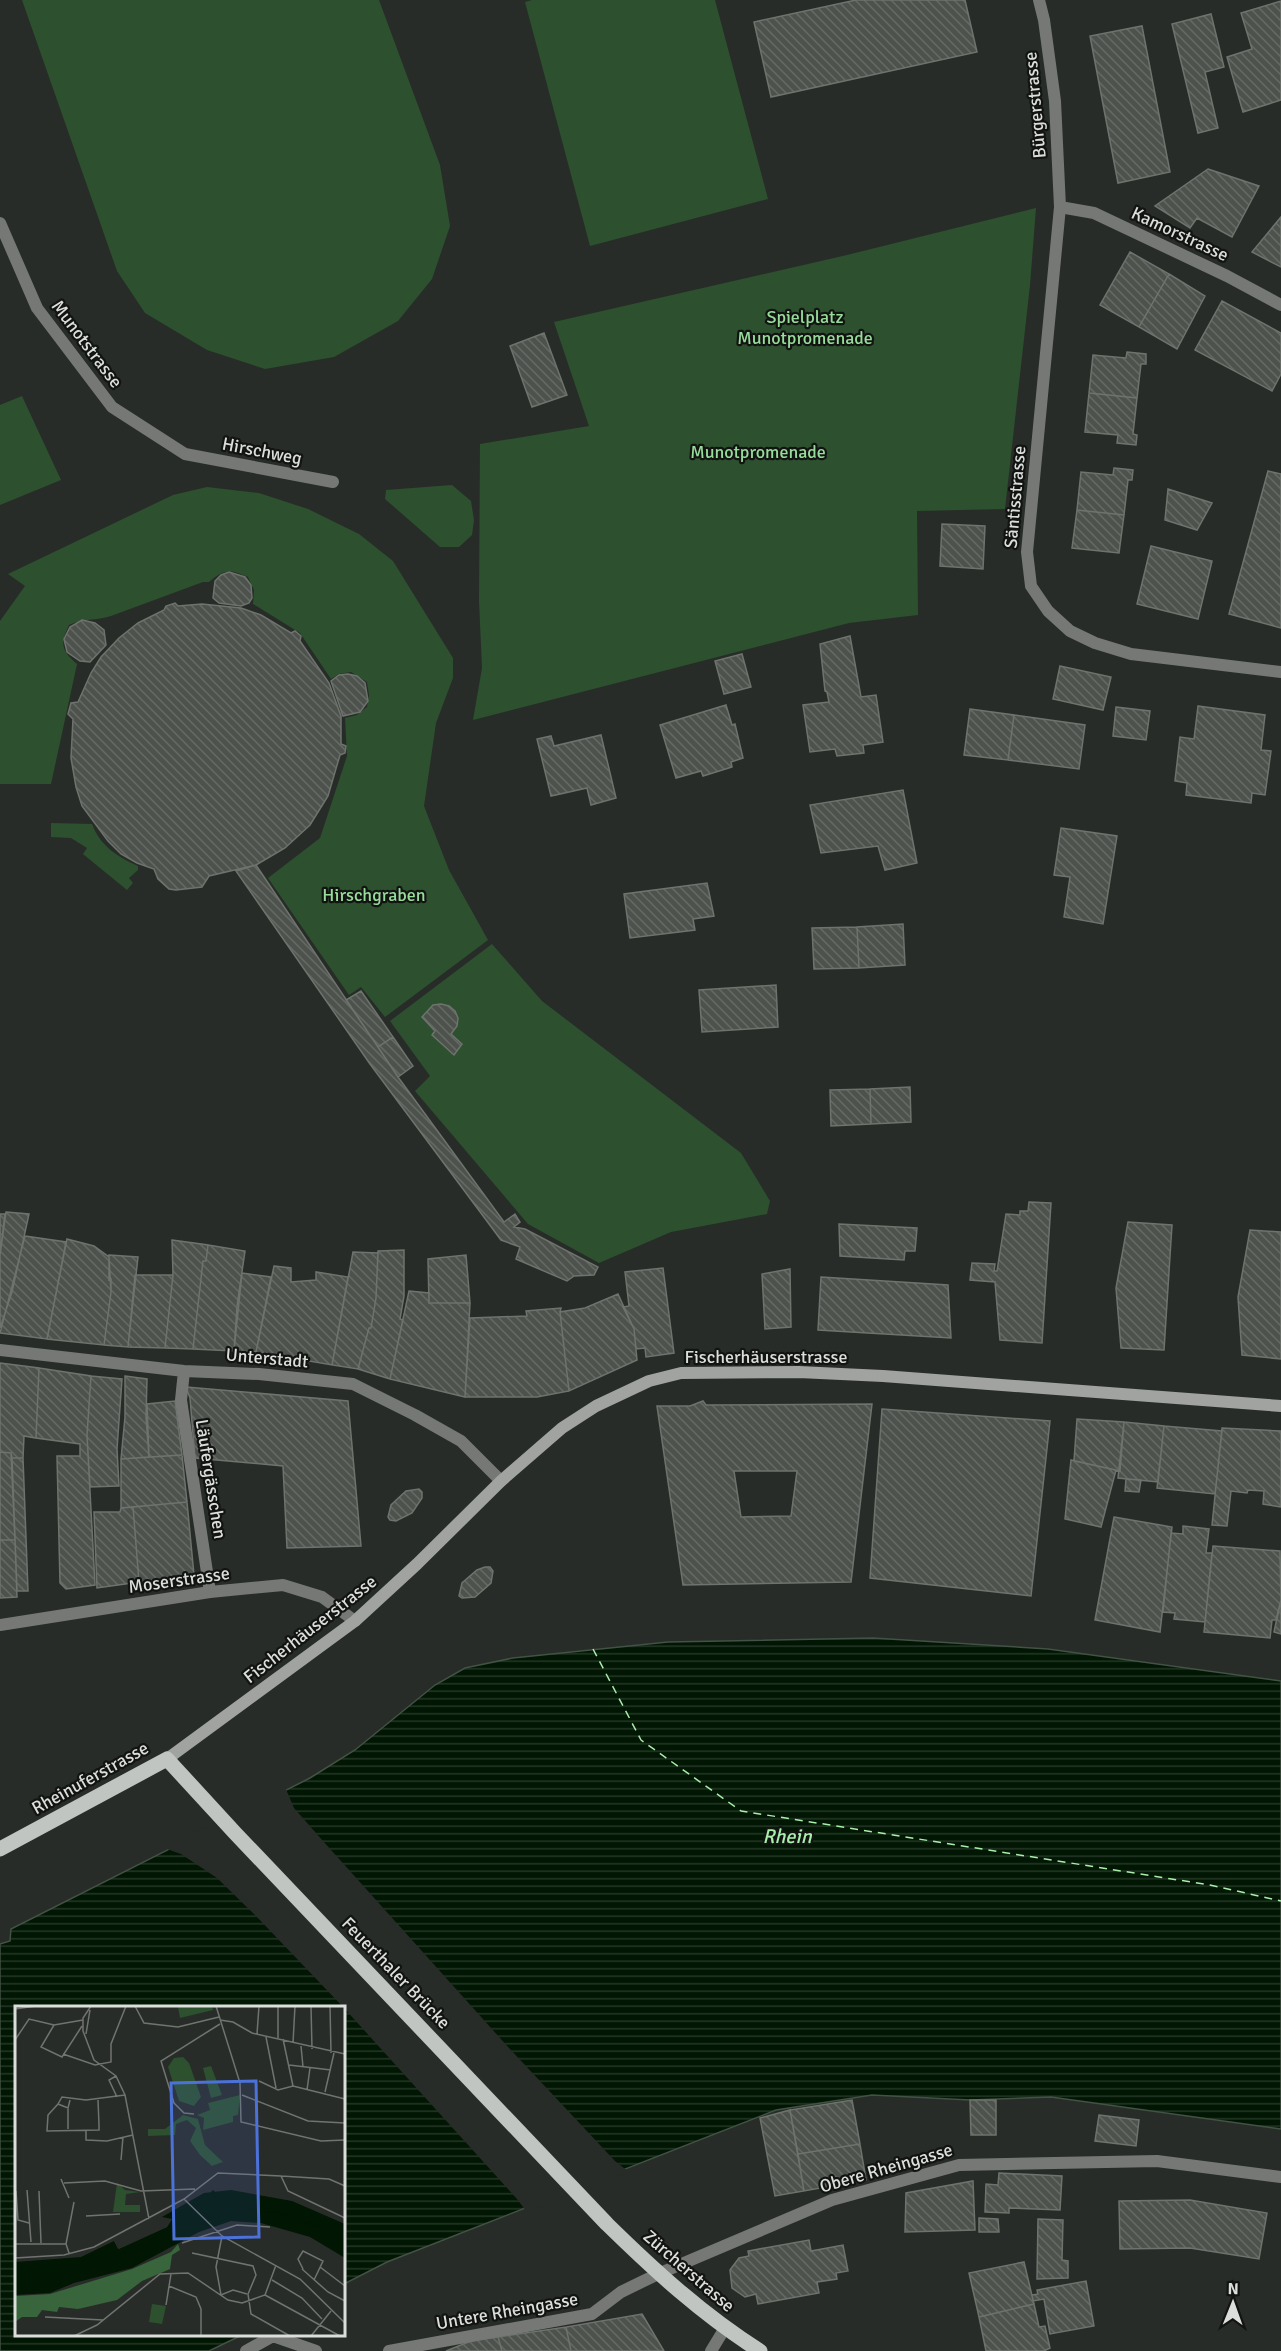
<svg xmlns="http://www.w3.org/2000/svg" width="1281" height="2351" font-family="Signika,sans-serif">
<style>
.green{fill:#2d502f}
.water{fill:url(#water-rules);stroke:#425244;stroke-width:1.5}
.pier{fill:#282c28}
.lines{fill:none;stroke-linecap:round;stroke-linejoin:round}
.ferry{stroke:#a9eeab;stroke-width:1.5;stroke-dasharray:8 6;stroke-linecap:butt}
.building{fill:url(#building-back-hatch);stroke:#6e736e;stroke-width:1.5;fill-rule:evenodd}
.pedestrian{stroke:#767876;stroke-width:12}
.minor{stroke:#767876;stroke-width:12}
.secondary{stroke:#a0a3a0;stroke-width:12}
.primary{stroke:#c1c5c1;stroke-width:15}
.labels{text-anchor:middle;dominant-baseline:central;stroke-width:4.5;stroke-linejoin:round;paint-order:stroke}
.street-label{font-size:18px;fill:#dbdedb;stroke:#121412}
.park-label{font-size:18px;fill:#97dc9a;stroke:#121412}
.water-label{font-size:20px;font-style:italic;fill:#a9eeab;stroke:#121412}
.inset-river{fill:none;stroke:#011603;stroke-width:3}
.inset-road{fill:none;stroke:#707370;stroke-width:1.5}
.view{fill:#4c72d9;fill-opacity:0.15;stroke:#4c72d9;stroke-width:3}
.inset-edge{fill:none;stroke:#dbdedb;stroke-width:3}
</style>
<defs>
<pattern id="water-rules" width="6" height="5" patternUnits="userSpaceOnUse" patternTransform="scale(1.5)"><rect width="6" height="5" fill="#011603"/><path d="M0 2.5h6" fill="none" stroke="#253727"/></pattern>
<pattern id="building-back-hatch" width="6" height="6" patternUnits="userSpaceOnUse" patternTransform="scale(1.5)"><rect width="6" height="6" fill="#4d524d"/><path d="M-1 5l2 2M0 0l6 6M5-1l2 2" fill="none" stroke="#666a66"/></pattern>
</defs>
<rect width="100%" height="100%" fill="#282c28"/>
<!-- green -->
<path class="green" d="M22 0H379L440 165 450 226 432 279 398 321 334 357 265 369 207 350 145 313 117 271Z
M532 0H715L768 199 590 246 525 2Z
M1036 208 1030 285 1005 509 917 511 918 615 849 623 473 720 482 668 479 601 480 444 589 426 554 322 847 255Z
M22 396 61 480 0 505V405Z
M452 485 471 501 474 520 472 535 459 547H440L385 499 386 490Z
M207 487 259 493 308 509 359 534 393 561 453 658V678L436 723 424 806 449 870 488 940 385 1017 361 987 349 995 268 878 320 838 347 756 345 718 357 715 367 707 369 695 367 682 351 672 339 674 331 679 300 633 253 604 254 590 248 577C230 569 224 569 209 582H203L111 616C95 621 84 618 69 625 60 644 61 650 77 664L51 784H0V621L25 586 8 574 173 495Z
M51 823 92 824C100 846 118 857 138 866V870L129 878 133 883 127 890 83 854 87 848 71 838 51 837Z
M492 944 542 1001 741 1153 770 1201 767 1214 671 1232 599 1263 528 1224 415 1091 430 1076 390 1021Z"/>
<!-- water -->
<path class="water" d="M873 1638 1048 1649 1281 1681V2129L1051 2097 970 2100 872 2095 776 2110 387 2262 344 2284V2008H16V2334L242 2335 209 2351H0V1944L10 1941 11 1929 310 1778 355 1750 435 1685 465 1668 513 1658 668 1642Z"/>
<!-- pier -->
<path class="pier" d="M285 1787 294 1808 323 1841 509 2048 615 2161 629 2172 526 2211 517 2199 344 2008 256 1916 217 1878 181 1854 164 1848Z"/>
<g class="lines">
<!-- ferry -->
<path class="ferry" d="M593 1649 641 1740 741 1811 1210 1885 1281 1901"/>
</g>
<!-- building -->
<path class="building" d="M856 0H965L977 52 771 97 754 22Z
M1281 1V100L1243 112 1227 57 1252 49 1241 13Z
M1211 14 1224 67 1205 72 1218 128 1198 133 1172 24Z
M1142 26 1170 172 1118 183 1090 36Z
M1208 169 1259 186 1232 237 1197 218 1190 228 1155 206Z
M1281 217V267L1252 252Z
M1130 252 1169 274 1139 327 1100 305Z
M1169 274 1205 296 1177 349 1139 327Z
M1222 301 1281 333V374L1272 391 1195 350Z
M544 333 567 395 532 407 510 346Z
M1127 352 1146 354V364H1141L1137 398 1089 393 1093 355 1126 358Z
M1089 393 1137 398 1133 434 1137 435 1136 445 1117 443 1118 435 1085 432Z
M1114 468 1133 470 1132 480H1128L1124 515 1077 510 1081 472 1113 475Z
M1268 471 1281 474V628L1229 614Z
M1168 489 1212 503 1197 530 1165 520Z
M1077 510 1124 515 1119 553 1072 548Z
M942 524 985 526 983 569 940 566Z
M1151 546 1212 561 1198 619 1137 604Z
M229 572 245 577 251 585 252 598 249 603 241 606 219 603 213 598 215 581 221 575Z
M175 603 178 606 202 604 241 608 261 615 291 633 295 631 301 636 300 641 329 683 341 716V744L346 746 345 753 340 755 328 796 323 804 310 825 285 848 256 865 209 876 202 887 176 890 169 889 158 879 154 869 137 863 121 854 108 841 82 806 76 787 71 758 73 719 68 714 71 703 78 702 91 673 101 657 119 638 138 623 164 610 166 606Z
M82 620 95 623 104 630 106 645 90 662 80 661 67 652 64 639 70 627Z
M850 636 861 697 876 695 883 742 863 745 864 753 837 756 835 749 810 752 803 705 829 702 827 692 825 691 820 644Z
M742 654 751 687 724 694 715 661Z
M1060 666 1111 677 1103 710 1053 699Z
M348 674 357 676 365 683 368 701 360 712 343 716 331 681 339 675Z
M726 705 732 725 735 724 743 758 731 762 732 767 703 776 701 771 676 778 660 725Z
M1198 706 1265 715 1261 750 1271 751 1265 795 1252 793 1251 803 1186 795 1187 783 1175 781 1180 737 1194 739Z
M1116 707 1150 711 1146 740 1113 736Z
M970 709 1014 715 1008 760 964 755Z
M1014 715 1085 725 1079 769 1008 760Z
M601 735 616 798 591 805 587 788 551 796 537 739 551 736 554 746Z
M903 790 917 863 885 870 878 846 821 853 810 805Z
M1061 828 1117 836 1103 924 1064 917 1070 877 1054 875Z
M256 865 398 1077 504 1222 515 1214 520 1222 514 1227 525 1229 598 1267 594 1275 574 1276 567 1281 516 1259 520 1247 501 1240 370 1064 236 871Z
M707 883 714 916 693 919 695 930 630 938 624 894Z
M903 924 905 965 859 968 857 927Z
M857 927 859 968 814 969 812 928Z
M776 985 778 1027 702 1032 699 990Z
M361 991 393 1037 378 1047 346 1000Z
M441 1004 449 1006 455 1011 458 1018 457 1026 451 1034 462 1044 454 1055 432 1035 435 1031 422 1017 433 1005Z
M393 1037 413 1066 398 1077 378 1047Z
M910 1087 911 1122 871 1124 870 1089Z
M870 1089 871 1124 831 1126 830 1090Z
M1029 1202 1051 1203 1042 1343 1000 1340 995 1282 970 1280 972 1263 995 1264 994 1271H997L1006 1214 1020 1215V1211H1028Z
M6 1212 29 1214 12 1292 0 1328V1255Z
M0 1214H5L0 1255Z
M1128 1222 1172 1225 1164 1350 1121 1348 1116 1288Z
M839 1224 917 1228 915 1251H905L904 1260 840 1256Z
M1250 1230 1281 1232V1359L1242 1355 1238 1297Z
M25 1236 66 1242 47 1339 0 1333Z
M67 1239 94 1246 109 1257 111 1292 104 1345 47 1339Z
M172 1240 208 1245 206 1261H203L193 1349 165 1348 173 1275Z
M208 1245 245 1251 237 1306 234 1351 193 1349 203 1261H206Z
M404 1250V1296L400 1319 403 1320 390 1379 358 1369 369 1328H371L376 1298 378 1251Z
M353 1252 378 1253 376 1298 371 1328H369L358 1369 332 1365Z
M109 1255 138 1257 128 1347 104 1345 111 1292V1279L109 1280Z
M466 1255 470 1303H429L428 1259Z
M274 1266 291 1268V1282L316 1280V1272L348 1277 332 1365 256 1352Z
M663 1268 674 1353 646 1357 645 1348 636 1349 634 1329 623 1307 629 1306 625 1272Z
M790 1269 791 1327 765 1329 762 1274Z
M242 1273 271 1277 256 1352 234 1351Z
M135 1275H173L165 1348 128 1347Z
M821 1277 948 1285 951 1338 818 1330Z
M409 1291 429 1293V1303H470L465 1397 390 1379Z
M618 1294 634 1329 637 1360 569 1391 560 1312 585 1308Z
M561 1308 560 1312 569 1391 537 1397H465L470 1318 527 1316 526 1311Z
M0 1363 39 1368 36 1438 24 1436 23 1458H12L11 1453 0 1452Z
M39 1368 91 1376 87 1435 95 1585 66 1589 60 1583 57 1456H80V1444L36 1438Z
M91 1376 122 1379 117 1449 119 1486H118L90 1487 87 1435Z
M125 1376 147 1379 146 1417 149 1457 121 1459 125 1417Z
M186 1387 348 1401 361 1546 287 1548 283 1466 195 1458 190 1398Z
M175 1401 182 1455 149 1457 147 1404Z
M703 1401 706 1405 872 1404 851 1582 683 1585 657 1406H690ZM734 1471H797L791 1516 741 1517Z
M882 1409 1050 1421 1031 1596 870 1578Z
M1077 1419 1124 1422 1120 1471 1074 1461Z
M1124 1422 1164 1426 1158 1482 1118 1478Z
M1164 1426 1222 1431 1215 1494 1157 1488Z
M1222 1428 1281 1431V1507L1263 1504 1264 1491 1248 1490 1247 1493 1231 1491 1227 1526 1212 1525Z
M0 1452 11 1453 15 1540H0Z
M182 1455 187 1502 121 1508V1459Z
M12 1458H23L28 1591H17Z
M1071 1460 1116 1470 1101 1527 1065 1519Z
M1126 1479 1141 1480 1139 1492 1125 1491Z
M419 1489 422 1492V1498L412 1513 396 1521 390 1520 388 1517 391 1505 406 1491Z
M187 1502 194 1575 139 1582 133 1507Z
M133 1507 139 1582 97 1588 94 1512H120L121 1508Z
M1114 1517 1172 1527 1160 1632 1095 1620Z
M1183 1526 1209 1529 1206 1553H1212L1205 1622 1174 1619 1175 1613 1163 1612 1171 1533 1183 1534Z
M0 1540H15L17 1597 0 1598Z
M1213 1546 1280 1551 1281 1600 1276 1620H1272L1270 1638 1204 1632Z
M485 1567H490L493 1571 491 1583 475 1597 462 1598 459 1596 462 1583 477 1570Z
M1281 1600V1634L1274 1632Z
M852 2100 860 2144 798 2154 790 2110Z
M970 2100H996V2135H971Z
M790 2110 804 2191 775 2196 760 2118Z
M1099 2115 1139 2120 1136 2146 1095 2141Z
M860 2144 866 2180 804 2191 798 2154Z
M999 2173 1062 2176 1060 2210 1009 2208V2213L985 2212 986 2184 998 2185Z
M973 2181 975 2230 905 2232 906 2193Z
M1190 2200 1267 2213 1259 2259 1190 2248 1120 2249 1119 2201Z
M979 2218 998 2219 999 2232H979Z
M1038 2219 1063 2220 1062 2260 1068 2261V2278L1037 2279Z
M809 2240 811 2251 843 2245 848 2271 836 2273 837 2279 817 2282 819 2293 758 2304 756 2294 745 2297 732 2288 730 2270 739 2258 749 2256 748 2251Z
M1024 2262 1034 2304 979 2317 969 2273Z
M1086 2281 1094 2326 1050 2334 1044 2299 1033 2301 1032 2295 1038 2294 1037 2290Z
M1034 2304 1039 2327 1045 2326 1050 2348 1044 2351H986L979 2317Z
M642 2314 664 2351H571L566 2327Z
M566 2327 571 2351H502L498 2337Z
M498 2337 502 2351H446L471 2341Z"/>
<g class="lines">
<!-- pedestrian -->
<path class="pedestrian" d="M0 1350 184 1371 259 1374 353 1384 415 1415 461 1441 501 1481
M184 1371 181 1400 210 1592"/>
<!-- minor -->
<path class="minor" d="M1039 0 1044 20 1055 101 1060 207 1027 552 1031 586 1048 611 1070 631 1095 643 1131 654 1281 672
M1060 207 1094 213 1227 276 1281 305
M0 223 37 308 112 407 185 454 333 482
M0 1625 210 1592 283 1585 322 1597 355 1621
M246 2351 273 2336 316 2351
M389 2351 592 2314 621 2292 658 2274 832 2200 959 2165 1157 2161 1281 2177
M711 2351 725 2328"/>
<!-- secondary -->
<path class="secondary" d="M167 1759 355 1621 417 1564 501 1481 562 1428 596 1406 649 1381 681 1373 799 1372 883 1376 1281 1406"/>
<!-- primary -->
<path class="primary" d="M0 1849 167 1759 235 1833 607 2224C655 2271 703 2315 760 2351"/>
</g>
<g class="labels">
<!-- street labels -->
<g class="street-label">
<text transform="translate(1035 105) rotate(-95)">Bürgerstrasse</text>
<text transform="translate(1180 234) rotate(25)">Kamorstrasse</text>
<text transform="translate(87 344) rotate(53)">Munotstrasse</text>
<text transform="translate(262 451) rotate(11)">Hirschweg</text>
<text transform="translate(1015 497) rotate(-85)">Säntisstrasse</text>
<text x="766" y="1357">Fischerhäuserstrasse</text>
<text transform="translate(267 1358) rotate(5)">Unterstadt</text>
<text transform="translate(211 1479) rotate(81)">Läufergässchen</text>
<text transform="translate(179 1580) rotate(-8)">Moserstrasse</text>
<text transform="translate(310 1629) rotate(-38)">Fischerhäuserstrasse</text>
<text transform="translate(90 1778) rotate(-29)">Rheinuferstrasse</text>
<text transform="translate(396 1973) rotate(46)">Feuerthaler Brücke</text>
<text transform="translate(886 2168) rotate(-16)">Obere Rheingasse</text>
<text transform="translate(689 2271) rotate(41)">Zürcherstrasse</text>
<text transform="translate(507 2311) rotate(-10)">Untere Rheingasse</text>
</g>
<!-- park labels -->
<g class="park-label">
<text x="805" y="317">Spielplatz<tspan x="805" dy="21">Munotpromenade</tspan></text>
<text x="758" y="452">Munotpromenade</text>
<text x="374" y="895">Hirschgraben</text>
</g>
<!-- water labels -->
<g class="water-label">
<text x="787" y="1836">Rhein</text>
</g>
</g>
<!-- overview -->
<g transform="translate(15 2006)">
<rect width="330" height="330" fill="#282c28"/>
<path d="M157 0H197L198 4 165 12 163 1ZM159 52 168 51 174 57 186 91 179 100 164 95 153 61ZM196 60 207 89 196 92 188 62ZM225 89 223 109 218 110V116L188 124 189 112 182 109 195 104 193 97ZM168 109 183 113 190 139 208 156 197 160 185 149 175 135 181 122 172 114 161 118 160 129 133 130V123H150ZM102 177 110 184 125 186 111 188 110 199H125V206H98ZM137 298 151 300 147 318 134 316Z" fill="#2d502f"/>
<path d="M163 238 165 244 157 249 155 263 127 275 102 294 63 303 44 301 42 306 27 304 22 311H7L0 316V290L35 288 117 263 156 246Z" fill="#38653b"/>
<path d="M216 184 277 195 330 218V252L295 231 246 217 216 215 184 226 117 262 59 277 35 287 0 289V256L66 251 99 235 104 243 152 221 157 213 147 211 189 187Z" fill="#011603"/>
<path d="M147 213H157L152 221 103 243 99 235Z" fill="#282c28"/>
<path class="inset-river" d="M197 185 207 196 274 208 330 232"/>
<path class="inset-road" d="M76 0 68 12V25L79 54 101 70 110 89 134 213M120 0 129 17 163 21 204 11M201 0 225 77 226 116 306 135 330 134M263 0V32M296 0 297 43M315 0 316 47M0 3 21 0M205 14 218 16 237 27 330 48M39 19 26 41 47 51 67 20M71 28 75 4M242 28 244 0M251 31 261 82M268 33 278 80M0 34 14 13 39 19 68 14M278 37 280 0M286 40 288 61M48 48 80 59 96 56V38L111 0M274 59 316 64M101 70 94 74 102 91M244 75 263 84 278 80 330 93M292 84 295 62M310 86 319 47M227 89 293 115 330 117M55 94 53 102 43 98 47 91 71 94 110 89M83 94 84 119M43 98 33 109 32 125 84 124V119M53 102V123M179 108 169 107 159 97 146 55 205 18M71 125V134L92 135 118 129M106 154 108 131M266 170 314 173 330 180M46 173 54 192M49 177 90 175 126 185 180 183M12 184 16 236M1 185 3 214 14 217M24 185 26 237M169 193 207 230 285 273 330 317M71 210 105 208M207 230 201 261 206 289 218 284 232 288M167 237 222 219 255 221M0 238H51M54 247 51 238 59 196M177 247 238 260 241 269 233 288 236 308 275 330M0 252 49 249 79 241 169 193 203 167 266 170 273 185 330 212M305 261 330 280M287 263 313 286 330 295M288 263 283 253 288 245 308 255 299 274M257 274 287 292 307 313M154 280 181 291 186 303V330M250 289 325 330M151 299 156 268M30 311 88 314M59 330 82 319 145 268 173 267 213 294 227 297 250 289 261 259M296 330 316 305"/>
<path class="view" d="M241 75 244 231 159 233 156 77Z"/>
<rect width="330" height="330" class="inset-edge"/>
</g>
<!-- north arrow -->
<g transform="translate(1233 2303) rotate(1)" stroke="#121412" stroke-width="4.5" paint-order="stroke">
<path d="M0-4.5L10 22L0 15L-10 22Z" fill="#dbdedb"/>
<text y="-9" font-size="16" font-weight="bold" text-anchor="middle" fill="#dbdedb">N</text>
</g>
</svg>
